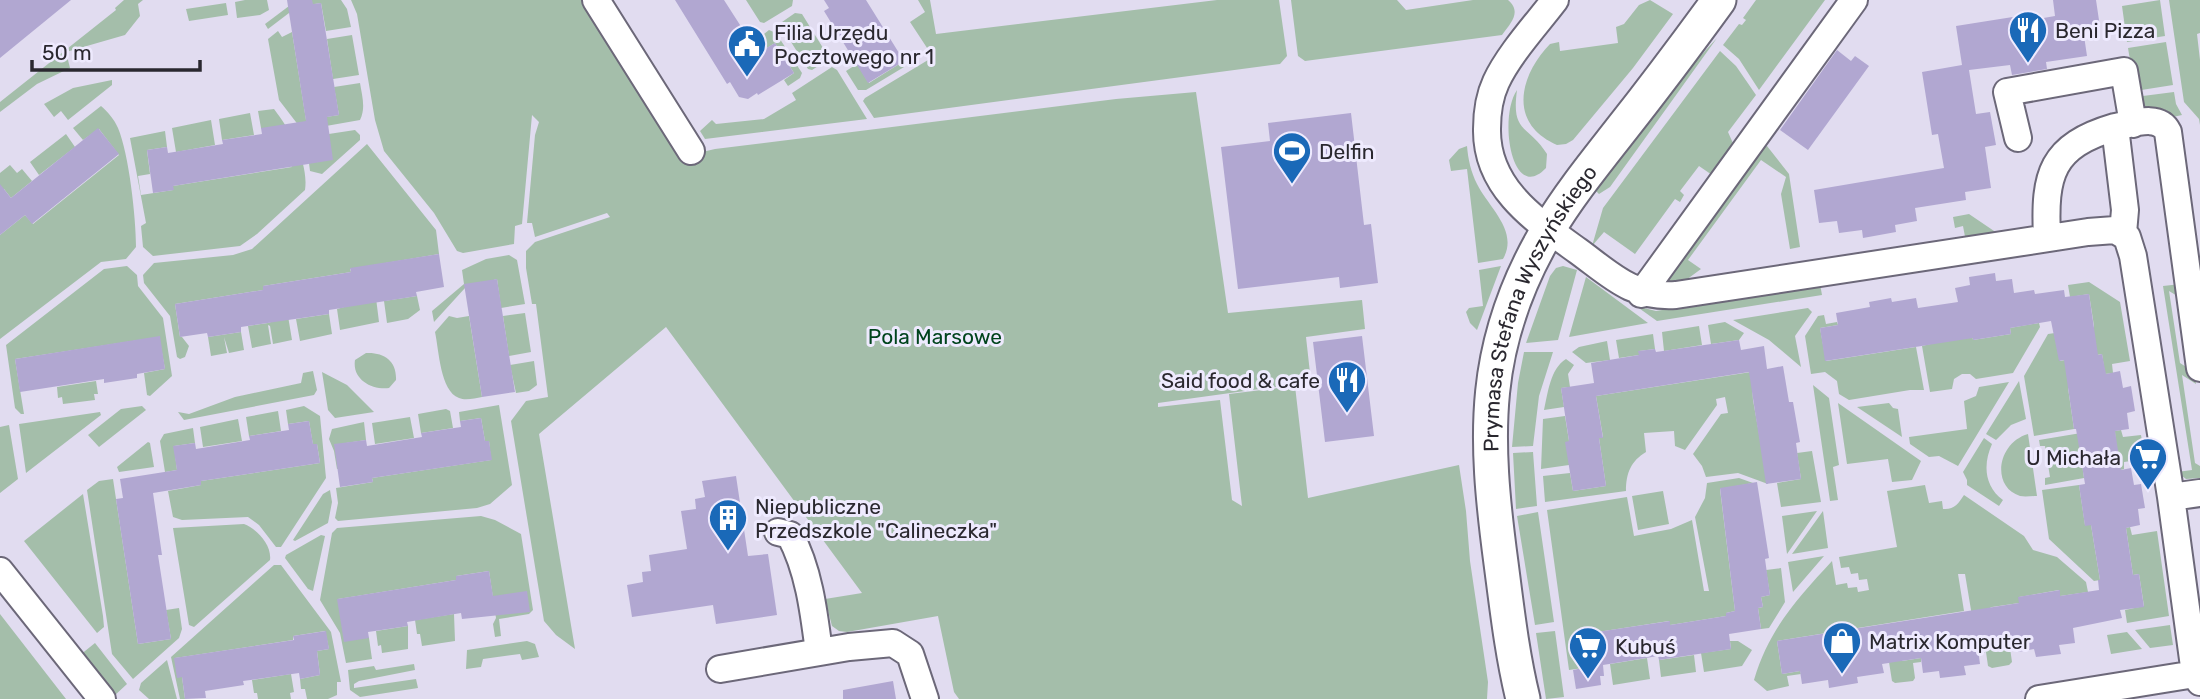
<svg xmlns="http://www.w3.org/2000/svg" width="2200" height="699" font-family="Rubik,sans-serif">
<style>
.green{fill:#a4beaa}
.building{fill:#b1a7d1}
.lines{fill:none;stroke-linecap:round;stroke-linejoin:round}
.minor-casing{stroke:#6c6879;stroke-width:30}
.tertiary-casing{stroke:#6c6879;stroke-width:37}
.minor{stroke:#fff;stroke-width:26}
.tertiary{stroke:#fff;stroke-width:33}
.labels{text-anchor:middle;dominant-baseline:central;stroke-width:6;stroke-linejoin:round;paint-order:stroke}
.poi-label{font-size:21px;fill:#2a282f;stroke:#eeeafe;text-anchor:start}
.street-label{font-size:21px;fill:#2a282f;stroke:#eeeafe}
.park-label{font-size:21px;fill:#00441d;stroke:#eeeafe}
</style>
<rect width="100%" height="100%" fill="#e1dcf0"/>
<!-- green -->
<path class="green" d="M124 0H143L138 4 140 16 125 35 66 52 70 68 37 84 0 112V102L116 10 115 8Z
M245 0H267L269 10 260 15 237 18 235 2Z
M297 0H341L347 9 351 27 326 31 321 3 289 8V13L268 29 265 24Z
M351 0H583L681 157 715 149 1116 99 1196 92 1228 313 1362 300 1365 329 1306 337 1311 382 1158 403V407L1220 400 1232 500 1242 506 1229 394 1295 386 1308 498 1459 465 1466 511 1470 561 1488 682 1487 699H959L954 692 938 616 847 632 839 631 832 626 825 599 862 593 666 327 539 434 575 649 556 635 544 621 511 421 526 401 548 397 536 304H532L526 268V251L535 242 610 217 607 213 535 237 532 223H527L535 135 539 122 532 115 522 224 515 226 514 244 463 253 457 251 434 213 384 151 375 120 357 14Z
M746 0H793L792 6 764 23 760 22Z
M918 0H930L936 34 1217 0H1279L1287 56 1280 64 874 118 863 101 865 98 933 57 910 22 925 12Z
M1291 0H1397L1406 10 1473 0H1508C1522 12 1511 23 1502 35L1305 61 1298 56Z
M1650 0 1673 14 1633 68 1573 140 1566 144 1557 145C1508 124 1519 76 1550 44L1559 42 1560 51 1618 43 1616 27 1624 24 1639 5Z
M1756 0H1825L1759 90 1739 59 1723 45 1739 24 1742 25 1746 20 1743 18Z
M2160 0 2165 36 2127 42 2122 6Z
M2169 0H2200V33L2197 34 2200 60V125L2199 119 2184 102Z
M226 3 228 15 189 21 186 9Z
M795 13 802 14 828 56 826 61 812 70 808 69 781 26 782 22Z
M769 30 776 33 802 73 800 78 788 86 784 80 794 73 775 43 762 51 764 34Z
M278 31 282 37 292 32 306 120 339 115 334 87 360 83C362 96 366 108 360 120L309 129 299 126 279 100 268 39Z
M352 35 359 75 333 79 327 39Z
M1717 38 1610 187 1599 194 1596 191 1666 93Z
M2166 42 2173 85 2135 91 2128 48Z
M1720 51 1736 66 1756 95 1728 132 1736 150 1715 177 1699 166 1680 191 1684 195 1680 202 1675 199 1635 254 1604 232 1592 246 1603 208Z
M904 61V67L866 90H858L846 71 857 64 869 83Z
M832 67 837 70 867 119 705 139 700 131 712 120 716 124 764 119 796 100 792 93Z
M112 80V85L68 120 61 111 54 117 44 104 73 88Z
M1517 90C1511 134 1528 124 1547 154L1546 168C1512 204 1498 118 1517 90Z
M2174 92 2176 104 2182 115 2173 117C2165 104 2151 109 2138 111L2135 97Z
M101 106C108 112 114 119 118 128 129 154 136 218 136 247L126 259 101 262 0 339V235L25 215 33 224 119 155 99 129 83 140 73 128Z
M274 109C290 130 309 162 305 190L257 234 240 246 153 256 143 247 141 226 146 223 130 138 165 131 167 147 147 150 150 174 138 176 141 195 173 190V186L292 167 261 128 258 111Z
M250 113 254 135 222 140 219 119Z
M211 120 215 145 176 152 172 128Z
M355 130 360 135V140L322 174 310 171 306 140 309 137Z
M66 134 75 147 39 175 30 162Z
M367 144 436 230 439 254 350 269 351 272 263 286V290L175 304 180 337H182L189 346 185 357 180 359 177 357 170 316 144 283 143 275 154 263 233 255 252 249Z
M1467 146C1468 159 1471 172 1477 184 1489 208 1519 231 1503 259L1478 263 1467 169 1451 171 1449 160 1459 149Z
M1767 146 1789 174 1800 247 1790 249 1781 194 1786 177 1761 160 1688 260 1701 269 1686 280 1668 284 1667 281 1672 272 1761 147Z
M10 165 17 173 22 169 32 181 11 198 4 189 0 192V173Z
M1969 214 1997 233 1966 242 1963 226 1955 228 1953 217Z
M509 255 517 260 525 304 501 308 497 279 465 288 434 322 432 311 464 284 462 270 486 259Z
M127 266 137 275 138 286 163 318 172 376 150 396 147 395 144 373 165 369 159 337 15 359 24 414H21L15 408 6 345 104 269Z
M1501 266 1477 330 1470 323 1466 312 1469 308 1483 306 1479 270Z
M1563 266 1577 270 1558 340 1526 343 1550 276 1556 268Z
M1586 277 1648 323 1569 337Z
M2089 282 2120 302 2130 361 2112 364 2113 373 2105 374 2102 354 2092 356 2094 326 2089 294 2070 297 2068 285Z
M1820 284 1822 295 1657 321 1636 306 1656 311Z
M2181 284 2184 300 2169 291 2180 363 2194 372 2196 384 2182 375 2195 463 2200 466V478L2186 479 2177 472 2192 470 2163 286Z
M417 296 420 310 408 319 387 323 384 301Z
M376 298 379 322 340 330 337 309Z
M1808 308 1812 312 1795 336 1801 367 1769 340 1733 320Z
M525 313 531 352 509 356 503 316Z
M329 314 332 334 300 341 296 319Z
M1824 315 1826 324 1837 322 1838 325 1820 328 1826 361 1916 347 1924 390H1910L1849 400 1839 394 1837 381 1825 372 1811 374 1805 336 1818 316Z
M288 316 292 340 273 344 270 326 268 325 271 344 252 348 248 326 268 323Z
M449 316 457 318 469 316 482 397C475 398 466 401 459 398 440 391 439 350 435 332Z
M1725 322 1744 333 1739 340 1711 344 1708 325Z
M2039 323 2040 327 2013 373 1976 379 1970 374H1962L1954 379 1952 389 1930 392 1922 346 1972 334 1973 340 2011 334 2010 328Z
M1699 326 1702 345 1664 351 1662 332Z
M241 332 244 350 229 353 224 337 227 353 211 356 208 337Z
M2055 333 2060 361 2070 359 2068 388 2074 429 2034 436 2024 376 2048 334Z
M1653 334 1655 349 1639 351V355L1619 358 1616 340Z
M1607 341 1610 360 1586 363 1572 352 1579 347Z
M1524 352H1553L1539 396 1533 446 1512 447 1518 383Z
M366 353C384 352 397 361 396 380L389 388C371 390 352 379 355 360Z
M1566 359 1574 365 1568 374 1570 387 1561 388 1564 407 1544 410C1548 393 1550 369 1566 359Z
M534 361 537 385 529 391 516 393 510 365Z
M313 371 317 390 314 395 184 420 178 412 189 414 235 397 301 383 303 373Z
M322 372 347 385 374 412 335 418 328 410Z
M1751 372 1753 400 1768 484 1738 473 1706 477 1702 466 1693 454 1721 414 1728 413 1725 397 1716 399 1717 405 1685 450 1675 446 1674 431 1644 433 1646 452C1631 461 1626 473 1626 491L1545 502 1543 476 1570 473 1573 491 1606 486 1599 438 1603 437 1596 396Z
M96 381 98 394H94L95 400 63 404 62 397 58 398 57 387Z
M2019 381 2026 419 2011 425 1996 440 1986 434Z
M2009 382 1958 466 1939 456 1929 457 1910 444 1909 437 1967 429 1964 401 1976 396 1979 387Z
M1813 385 1829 398 1839 465 1833 467 1838 500 1830 501Z
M1838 403 1921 461 1912 480 1892 482 1888 459 1847 464Z
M1889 403 1893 408 1898 409 1902 437 1857 407Z
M499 405 512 485 490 504 477 508 338 521 335 518 338 503 336 488 373 482 372 478 491 460 489 441H485L481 418 460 421 459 412Z
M142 406 146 410 99 447 88 435 121 409Z
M304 406 320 416 326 478 281 547H276L259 525 248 517 182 520 173 517 168 491 201 485V481L320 463 317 444 313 445 309 421 288 424 286 410Z
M446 409 450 411 453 428 421 433 418 414Z
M278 411 281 431 249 436 246 417Z
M100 412 101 415 26 473 19 424Z
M1565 416 1569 441V465L1541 469 1543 419Z
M410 417 414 438 375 444 372 423Z
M238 419 242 441 203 447 200 427Z
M364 422 366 440 346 443 349 467 337 469 334 451 329 439 332 429Z
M9 425 18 479 0 493V427Z
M193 428 195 443 174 446 177 470 165 472 160 441 164 434Z
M2121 430 2123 437 2141 435 2145 459 2124 462V469L2117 471 2115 431Z
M2081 433V457L2084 478 2045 485V478L2050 477 2045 446H2040L2039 440Z
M2028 434 2037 496C2032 496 2025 497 2020 496 1991 487 1997 443 2028 434Z
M1984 438 1992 444C1983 464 1984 486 2003 500L1999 506 1967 485V480L1963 472Z
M148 442 150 443 154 467 119 472 117 467Z
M1812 451 1821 502 1781 507 1777 483 1801 479 1797 453Z
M1533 452 1537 506 1516 509 1513 453Z
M1739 478 1753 483 1720 489 1735 611 1726 613V616L1670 625 1669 621 1578 635 1583 668 1569 670 1547 510 1627 497 1634 536 1671 529 1692 520 1704 591H1709L1695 517 1705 498 1707 483Z
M113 479 138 644 171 639 166 610 179 608 182 629 179 638 133 679 112 654 87 490 99 481Z
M1925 485 1929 503 1942 501 1943 509C1954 510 1958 504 1964 495L2024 536 2033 550 2057 557 2086 582 2088 592 2060 596 2059 590 2019 597V603L1992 607 1972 616 1965 574H1958L1964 611 1777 641 1782 674 1800 671 1801 674 1787 676 1789 686 1767 691 1754 680C1769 629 1797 599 1832 561L1836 585 1847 583 1848 588 1857 587 1858 592 1869 590 1867 579 1859 580 1858 573 1851 574 1849 567 1841 568 1839 557 1897 547 1887 491Z
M2079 485 2085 525H2091L2100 580 2094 581 2049 539 2042 490Z
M330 490 332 502 328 523 295 541 293 540 323 494Z
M1663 491 1669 524 1638 530 1632 496Z
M83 494 103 616 104 627 97 633 24 541Z
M1817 511 1787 554 1782 516Z
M1823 511 1828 548 1792 554Z
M1538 512 1554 622 1535 625 1517 516Z
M481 516 495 520 521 534 533 610 529 614 499 619 501 636 495 637 493 624 496 618 489 571 456 576V580L338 599 369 638 372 659 346 663 340 633 320 600 332 533 337 528Z
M244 524C257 529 272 545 270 560L194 627 189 625 173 528Z
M2130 527 2132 535 2157 531 2169 616 2127 623 2125 610 2144 606 2139 574 2133 575 2126 528Z
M321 535 325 536 313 591 308 589 285 558 286 555Z
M1824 556 1793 592 1788 562Z
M274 565H281L331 632 341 682H337V695L328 699H307L305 689H301L300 679 320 675 317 651 329 649 325 631 293 636V640L175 658 182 677 185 699H180L171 657Z
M1781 568 1785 602 1769 628 1761 629 1758 608 1763 607 1761 597 1770 595 1766 570Z
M0 614 66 699H0Z
M454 614 455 641 422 646 420 634H417L415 620Z
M2170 625 2173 645 2150 648 2135 630Z
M408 626V649L382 653 381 645 378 646 376 631Z
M1555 631 1564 697 1546 699 1536 633Z
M2127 632 2142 649 2111 654 2107 635Z
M527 641 535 644 539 657 522 660 520 654 483 659 481 667 466 669 467 650Z
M1730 641H1738L1752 650 1742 666 1704 672 1701 653 1731 649Z
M2009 641 2012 662 2009 665 1992 668 1988 666 1986 652 1979 653 1978 649 1997 646Z
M95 643 127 684 114 696 80 655Z
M1694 655 1696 672 1661 677 1659 660Z
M1900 655 1902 661 1921 658V662L1913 663 1915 678 1913 681 1895 683 1892 681 1889 662Z
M1647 658 1650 679 1613 685 1610 664Z
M167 660 177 699H149L139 690 141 683Z
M414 664 415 670 359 681 354 684V688L416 679 418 688 360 697 350 690 348 670 374 666 376 670Z
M291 674 294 692 290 693 291 699H258L257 693H254L252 680Z"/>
<!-- building -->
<path class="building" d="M0 0H71L0 58Z
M287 0H312L313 4 321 3 339 115 327 117 333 160 173 186 174 190 153 193 147 150 167 147 168 153 223 144 222 140 262 134 261 128 306 121Z
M675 0H724L758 53 775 43 794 73 758 95 757 93 748 99 739 97 730 82 727 84Z
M824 0H866L904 61 868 83 824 11 829 8Z
M2053 0H2096L2100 27 2083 29 2087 56 2046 62 2047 69 2012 75 2010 65 1969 70 1976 114 1990 112 1996 145 1985 147 1991 188 1965 192 1966 200 1915 208 1917 221 1895 225 1896 232 1863 238 1862 230 1839 233 1837 221 1819 223 1814 190 1944 168 1938 134 1932 135 1922 72 1962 65 1956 26 2019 16 2020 22 2055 16Z
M1837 50 1851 61 1855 56 1869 66 1808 150 1780 130Z
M1351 113 1364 225 1371 224 1378 283 1340 288 1339 277 1238 289 1221 147 1270 141 1268 123Z
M98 128 119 154 32 224 25 215 0 235V184L11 198Z
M439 254 444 287 416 292 417 296 329 310V314L241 327V332L208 337 207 333 180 337 175 304 263 290V286L351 272 350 268Z
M1995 273 1996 281 2012 279 2014 293 2034 290 2035 294 2064 290 2065 297 2089 294 2098 355 2102 354 2106 374 2120 371 2123 388 2131 386 2135 411 2127 413 2129 429 2115 431 2121 470 2131 468 2134 485 2141 484 2145 508 2138 509 2140 525 2126 528 2133 575 2139 574 2144 607 2120 610 2122 618 2073 628 2075 643 2059 645 2061 654 2036 657 2034 649 2018 652 2017 643 1978 649 1980 664 1964 666 1966 675 1940 678 1939 671 1923 673 1921 658 1882 664 1884 673 1857 677 1858 683 1829 688 1828 680 1802 684 1800 671 1782 674 1777 641 2019 603 2018 597 2060 590V596L2099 590 2098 580H2100L2091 525 2085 526 2079 485 2085 484 2076 429H2074L2064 360 2059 361 2051 321 2010 328 2011 334 1973 340V338L1825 361 1820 328 1838 325 1836 313 1870 307 1869 302 1891 298 1892 302 1916 298 1918 308 1958 302 1955 288 1970 285 1969 277Z
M497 279 515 392 482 397 464 284Z
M160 336 165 369 137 374V378L104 383V379L20 392 15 359Z
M1362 336 1374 436 1325 442 1313 342Z
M1739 340 1741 350 1764 346 1767 369 1783 366 1789 402H1793L1800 442 1796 443 1801 479 1766 484 1749 372 1596 396 1603 438H1599L1606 486 1573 491 1565 442 1569 441 1561 388 1594 383 1591 363 1639 355 1638 351 1655 349 1656 352Z
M481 418 485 441H489L492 460 372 478 373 482 340 487 334 444 366 440 367 446 422 437 421 433 461 427 460 421Z
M309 421 313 444H317L320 463 201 481V485L153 493 162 555H158L171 639 138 644 116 499 123 498 120 479 177 470 173 446 195 443 196 449 250 440 249 436 289 430 288 424Z
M736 476 748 556 768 554 777 615 716 624 713 605 632 617 627 585 643 582 642 572 651 571 649 555 687 549 681 511 696 509 695 499 705 497 702 481Z
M1757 482 1769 558 1765 559 1770 595 1761 597 1763 607 1758 608 1761 629 1729 634 1731 649 1659 660 1658 656 1603 665 1604 676H1600L1601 685 1576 689 1573 670 1583 668 1577 635 1670 621V625L1726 616V613L1735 611 1720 488Z
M489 571 493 596 527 591 530 612 462 619 461 613 407 622 408 626 368 632 369 638 344 642 337 599 456 580V576Z
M326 631 329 649 317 651 320 675 300 679 299 673 243 681 244 685 205 691 206 698 185 699 182 677 177 678 174 658 294 640 293 636Z
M893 681 896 699H843V690Z"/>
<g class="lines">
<!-- minor casing -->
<g class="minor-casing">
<path id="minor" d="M596 0 691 151
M1555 0C1536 25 1509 54 1496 82 1489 97 1487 113 1487 129 1486 188 1535 220 1578 251 1611 275 1632 298 1676 295L2088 232 2115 230 2127 237 2133 256 2171 497 2195 674 2200 682
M2115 127C2132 124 2159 113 2168 132L2200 368
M2018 138 2007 92 2124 71 2133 124
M2047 237C2044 174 2051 146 2115 127L2125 210 2123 233
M1641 294 1854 0
M2171 497 2200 493
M778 532 790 535C809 570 814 613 819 652
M0 571 102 699
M720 669 849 647 893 643 910 654 925 699
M2039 699 2195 674"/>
</g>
<!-- tertiary casing -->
<g class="tertiary-casing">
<g id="tertiary">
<path id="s1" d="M1523 699C1512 654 1507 609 1501 563 1484 436 1480 344 1548 230 1569 195 1595 163 1620 131 1654 88 1687 44 1719 0"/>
</g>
</g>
<!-- minor -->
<use href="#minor" class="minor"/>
<!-- tertiary -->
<use href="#tertiary" class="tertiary"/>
</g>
<!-- icons -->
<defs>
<g id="restaurant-pin" transform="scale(2.0125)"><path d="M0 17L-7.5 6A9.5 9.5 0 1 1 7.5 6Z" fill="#1a69b8" stroke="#eeeafe"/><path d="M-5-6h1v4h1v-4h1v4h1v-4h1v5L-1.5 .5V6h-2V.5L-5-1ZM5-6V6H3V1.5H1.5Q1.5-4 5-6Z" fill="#fff"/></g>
<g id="civic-pin" transform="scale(2.0125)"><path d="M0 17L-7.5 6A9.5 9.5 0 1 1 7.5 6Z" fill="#1a69b8" stroke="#eeeafe"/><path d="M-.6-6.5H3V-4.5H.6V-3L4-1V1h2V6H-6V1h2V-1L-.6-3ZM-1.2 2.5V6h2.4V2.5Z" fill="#fff"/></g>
<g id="stadium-pin" transform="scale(2.0125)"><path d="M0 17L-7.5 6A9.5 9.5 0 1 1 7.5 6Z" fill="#1a69b8" stroke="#eeeafe"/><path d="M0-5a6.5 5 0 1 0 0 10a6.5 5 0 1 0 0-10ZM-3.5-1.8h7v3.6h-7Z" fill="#fff"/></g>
<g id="supermarket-pin" transform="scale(2.0125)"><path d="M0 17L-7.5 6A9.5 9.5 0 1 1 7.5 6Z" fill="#1a69b8" stroke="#eeeafe"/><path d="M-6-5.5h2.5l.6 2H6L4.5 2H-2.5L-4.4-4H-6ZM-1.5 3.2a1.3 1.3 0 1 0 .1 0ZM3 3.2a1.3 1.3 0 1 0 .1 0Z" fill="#fff"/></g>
<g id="building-pin" transform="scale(2.0125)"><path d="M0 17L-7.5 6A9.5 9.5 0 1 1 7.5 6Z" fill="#1a69b8" stroke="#eeeafe"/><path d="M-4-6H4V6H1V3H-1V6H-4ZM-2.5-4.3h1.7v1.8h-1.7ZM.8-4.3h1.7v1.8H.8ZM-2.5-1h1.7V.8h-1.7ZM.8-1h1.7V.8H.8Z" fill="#fff"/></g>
<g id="shop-pin" transform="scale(2.0125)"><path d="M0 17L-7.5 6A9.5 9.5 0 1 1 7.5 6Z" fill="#1a69b8" stroke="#eeeafe"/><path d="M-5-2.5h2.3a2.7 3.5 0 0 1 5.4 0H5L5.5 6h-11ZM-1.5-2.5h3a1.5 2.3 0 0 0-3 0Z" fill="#fff"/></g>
</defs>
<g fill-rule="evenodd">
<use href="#restaurant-pin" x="2028" y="30"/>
<use href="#civic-pin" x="747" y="44"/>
<use href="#stadium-pin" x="1292" y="151"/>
<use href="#restaurant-pin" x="1347" y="380"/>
<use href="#supermarket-pin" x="2148" y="457"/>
<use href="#building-pin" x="728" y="518"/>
<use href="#shop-pin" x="1842" y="641"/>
<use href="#supermarket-pin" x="1588" y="646"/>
</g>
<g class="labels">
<!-- poi labels -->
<g class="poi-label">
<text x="2055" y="30">Beni Pizza</text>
<text x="774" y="32">Filia Urzędu<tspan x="774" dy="24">Pocztowego nr 1</tspan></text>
<text x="1319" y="151">Delfin</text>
<text x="1320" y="380" text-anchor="end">Said food &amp; cafe</text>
<text x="2121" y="457" text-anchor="end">U Michała</text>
<text x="755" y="506">Niepubliczne<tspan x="755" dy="24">Przedszkole "Calineczka"</tspan></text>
<text x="1869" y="641">Matrix Komputer</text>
<text x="1615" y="646">Kubuś</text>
</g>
<!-- street labels -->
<g class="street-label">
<text stroke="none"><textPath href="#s1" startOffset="404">Prymasa Stefana Wyszyńskiego</textPath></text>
</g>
<!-- park labels -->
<g class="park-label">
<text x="935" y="336">Pola Marsowe</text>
</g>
</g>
<!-- scale -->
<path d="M32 60v10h168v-10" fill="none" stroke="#2a282f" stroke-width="3.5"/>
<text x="42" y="60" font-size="21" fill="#2a282f" stroke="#eeeafe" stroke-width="5" paint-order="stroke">50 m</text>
</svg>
